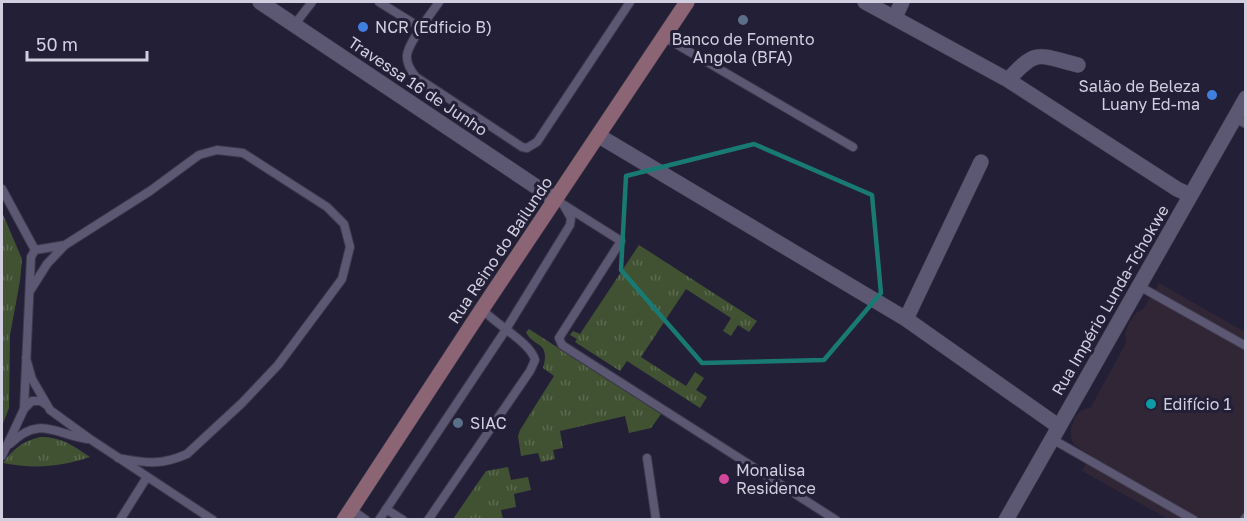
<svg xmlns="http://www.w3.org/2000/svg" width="1247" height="521" font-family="'Golos Text',sans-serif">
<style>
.commercial{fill:#312635}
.grass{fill:url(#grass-tufts)}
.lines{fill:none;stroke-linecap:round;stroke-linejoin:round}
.service-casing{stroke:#3c394c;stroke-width:10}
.minor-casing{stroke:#3c394c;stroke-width:16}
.tertiary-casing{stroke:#3c394c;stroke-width:16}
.secondary-casing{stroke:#3c394c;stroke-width:16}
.service{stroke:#5c5873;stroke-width:8}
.minor{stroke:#5c5873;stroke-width:15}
.tertiary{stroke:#5c5873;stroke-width:15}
.secondary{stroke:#8c6575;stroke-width:15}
.marked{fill:none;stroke:#197a74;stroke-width:4.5;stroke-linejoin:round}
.service-dot{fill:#5c6f8a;stroke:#231f36;stroke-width:2}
.shop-dot{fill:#3f7fe0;stroke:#231f36;stroke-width:2}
.culture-dot{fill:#0f9aa8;stroke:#231f36;stroke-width:2}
.hotel-dot{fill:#d1479c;stroke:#231f36;stroke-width:2}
.labels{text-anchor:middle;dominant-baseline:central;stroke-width:6;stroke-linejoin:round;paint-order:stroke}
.poi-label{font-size:16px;fill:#d1cfdf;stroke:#231f36;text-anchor:start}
.street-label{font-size:16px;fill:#d1cfdf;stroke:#231f36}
</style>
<defs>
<pattern id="grass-tufts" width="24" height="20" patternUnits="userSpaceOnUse" patternTransform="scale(1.5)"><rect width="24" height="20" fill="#415232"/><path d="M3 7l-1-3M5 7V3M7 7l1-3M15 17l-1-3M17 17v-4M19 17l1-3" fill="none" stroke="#5b6a4f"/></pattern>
</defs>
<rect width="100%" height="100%" fill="#231f36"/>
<!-- commercial -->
<path class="commercial" d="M1159 283 1245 332V519H1168L1082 471 1091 455 1074 445 1071 438V428L1075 417 1082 410 1091 407 1126 343 1125 334 1129 323 1136 313 1144 308Z"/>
<!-- grass -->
<path class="grass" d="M2 212 22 259 20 281 10 335 9 408 2 426Z
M639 245 757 321 749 332 738 325 731 336 723 331 731 318 686 289 641 357 686 386 695 372 704 378 696 390 707 397 700 408 627 361 620 371 575 342 577 339 570 335 573 331 580 334Z
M529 329 661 414 651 428 629 433 625 416 560 431 563 448 553 450 555 459 541 462 538 453 521 456 518 436 520 430 554 376 543 368C551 340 533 348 526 332Z
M40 437C62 437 72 445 90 457 60 467 34 469 3 463 13 449 23 441 40 437Z
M508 467 511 480 528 477 531 490 514 494 516 507 501 510 503 519H453L486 471Z"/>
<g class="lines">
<!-- service casing -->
<g class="service-casing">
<path id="service" d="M379 2 421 28
M439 2C431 14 409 41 407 55 406 63 411 71 416 77L522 147 527 148 537 142 630 2
M295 24 312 2
M664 37 853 147
M1234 118 1246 124
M2 189 35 250
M556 200 621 241 559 338 562 345 836 520
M35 250 65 245
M1139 286 1246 346
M30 291 47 264 65 245 150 191 199 155 217 150 243 153 327 207 344 224 350 247 342 279 278 365 242 403 187 454C160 466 146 463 118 458
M26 358 32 379 50 410 90 439 213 520
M24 409 32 401H41L45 404
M1052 439 1194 520
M10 444C39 415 55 434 87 439
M2 456 24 409 31 257 35 250
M647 458 656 520
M351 509 366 520
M386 509 403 520
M120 520 147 477
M379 520 505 331 570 225 571 218 564 206
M428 520 530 371 535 360C531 343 495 324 482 309
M1244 520 1246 517"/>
</g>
<!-- minor casing -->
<g class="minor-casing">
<path id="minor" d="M865 2 1008 80 1177 189 1190 195
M895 17 902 2
M1008 80C1037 48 1038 55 1078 65
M599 136 906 319 1058 426
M906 319 981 162"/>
</g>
<!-- tertiary casing -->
<g class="tertiary-casing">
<path id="tertiary" d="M260 2 556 200
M1006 520 1246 98"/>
</g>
<!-- secondary casing -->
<g class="secondary-casing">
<path id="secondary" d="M344 520 482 309 687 2"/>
</g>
<!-- service -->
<use href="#service" class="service"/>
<!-- minor -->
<use href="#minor" class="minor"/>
<!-- tertiary -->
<use href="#tertiary" class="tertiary"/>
<!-- secondary -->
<use href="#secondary" class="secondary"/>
</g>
<!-- marked area -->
<path class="marked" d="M754 144 872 195 881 293 824 360 702 363 621 270 626 176Z"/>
<!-- markers -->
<g class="service-dot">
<circle cx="743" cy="20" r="6"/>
<circle cx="458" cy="423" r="6"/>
</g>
<g class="shop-dot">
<circle cx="363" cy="27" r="6"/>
<circle cx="1212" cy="95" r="6"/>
</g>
<circle class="culture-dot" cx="1151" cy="404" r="6"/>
<circle class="hotel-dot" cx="724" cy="479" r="6"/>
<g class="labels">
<!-- poi labels -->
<g class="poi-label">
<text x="375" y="27">NCR (Edficio B)</text>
<text x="743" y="39" text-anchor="middle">Banco de Fomento<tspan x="743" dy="18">Angola (BFA)</tspan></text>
<text x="1200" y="86" text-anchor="end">Salão de Beleza<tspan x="1200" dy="18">Luany Ed-ma</tspan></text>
<text x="1163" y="404">Edifício 1</text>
<text x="470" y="423">SIAC</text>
<text x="736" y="470">Monalisa<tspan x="736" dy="18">Residence</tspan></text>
</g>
<!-- street labels -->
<g class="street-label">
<text transform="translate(418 86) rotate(34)">Travessa 16 de Junho</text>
<text transform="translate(500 250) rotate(-56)">Rua Reino do Bailundo</text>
<text transform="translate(1110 300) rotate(-60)">Rua Império Lunda-Tchokwe</text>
</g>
</g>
<!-- border -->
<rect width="1247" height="521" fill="none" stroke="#d1cfdf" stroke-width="6"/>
<!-- scale -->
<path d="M27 51v9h120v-9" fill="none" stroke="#d1cfdf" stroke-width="3"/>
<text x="36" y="51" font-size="18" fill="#d1cfdf" stroke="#231f36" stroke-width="4.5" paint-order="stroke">50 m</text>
</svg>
